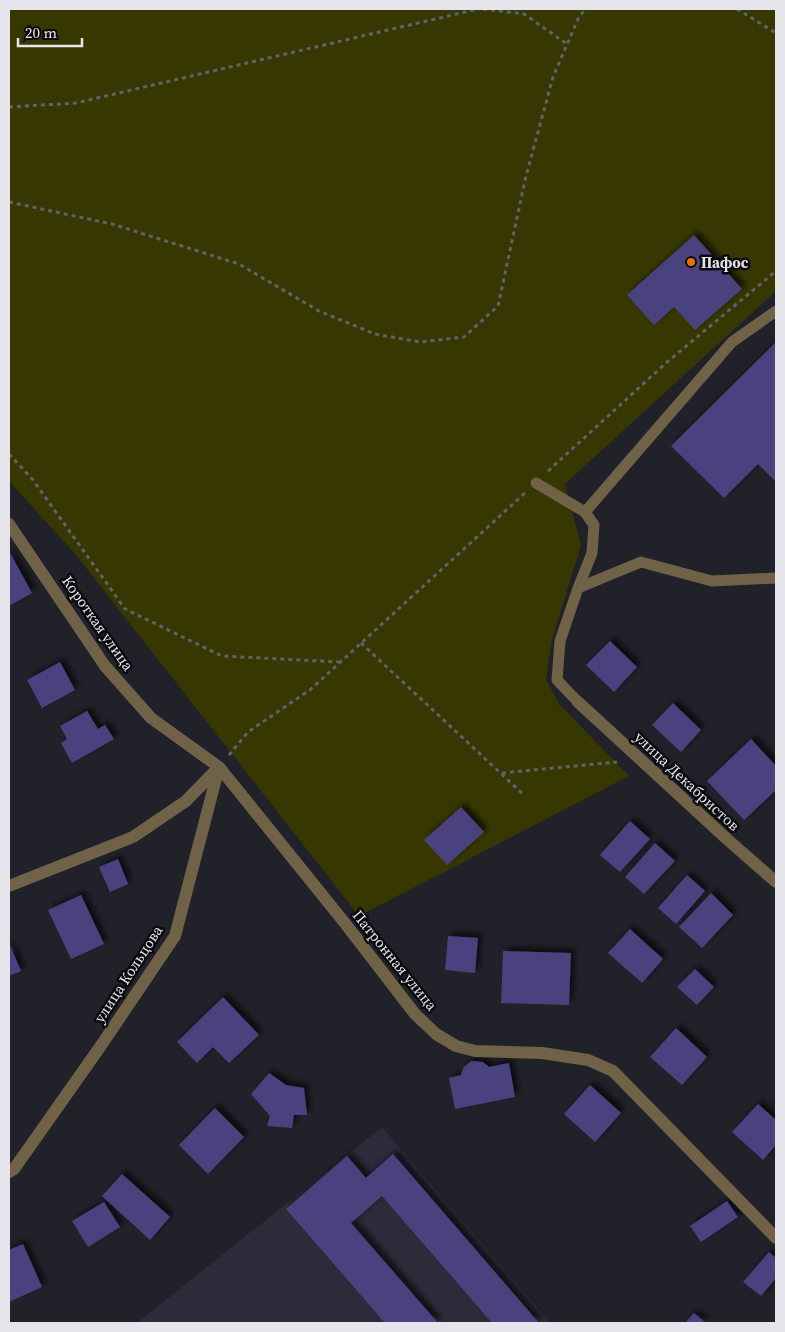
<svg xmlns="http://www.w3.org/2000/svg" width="785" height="1332" font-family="'Source Serif 4',serif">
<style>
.built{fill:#2b2b39}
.green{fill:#373701}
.building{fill:#48427e;filter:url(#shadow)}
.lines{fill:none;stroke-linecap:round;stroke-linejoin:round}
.path{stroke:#616169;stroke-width:3;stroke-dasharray:4 4;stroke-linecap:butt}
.lane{stroke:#706247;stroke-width:11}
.street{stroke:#706247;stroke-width:12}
.food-dot{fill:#e8710a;stroke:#0b0b0f;stroke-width:2}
.labels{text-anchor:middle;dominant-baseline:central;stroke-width:5;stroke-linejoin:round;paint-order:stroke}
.poi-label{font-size:15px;font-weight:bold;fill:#e5e5eb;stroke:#0b0b0f;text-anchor:start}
.street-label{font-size:15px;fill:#e5e5eb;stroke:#0b0b0f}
</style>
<defs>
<filter id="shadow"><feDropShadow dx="4.5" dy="-4.5" stdDeviation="2.5" flood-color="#0009"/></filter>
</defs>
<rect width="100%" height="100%" fill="#21212a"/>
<!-- built -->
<path class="built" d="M382 1127 551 1323H137Z"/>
<!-- green -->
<path class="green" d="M9 9H776V291L565 484 581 545 552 640 546 679 559 704 629 776 359 916 76 555 9 481Z"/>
<!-- building -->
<path class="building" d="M694 235 742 289 695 330 674 307 654 325 627 295Z
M776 342V482L758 464 724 498 671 446Z
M9 551 32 593 9 606Z
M610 641 637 667 614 692 586 665Z
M60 662 75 690 42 708 27 680Z
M673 703 701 730 681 752 652 725Z
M87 711 98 729 105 725 114 739 72 763 61 743 67 739 60 726Z
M751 739 776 766V790L744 820 707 781Z
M461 807 484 832 447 865 424 840Z
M630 821 650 839 620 872 600 855Z
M655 843 675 861 644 894 625 877Z
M118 859 128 884 110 892 99 867Z
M687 875 705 891 676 924 658 908Z
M711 893 733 915 702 948 679 927Z
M81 895 104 944 71 959 48 910Z
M630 929 663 959 642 983 608 953Z
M448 936 478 938 475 973 445 970Z
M9 943 21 971 9 976Z
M503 951 571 953 569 1005 501 1003Z
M695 969 714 987 697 1005 677 987Z
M223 997 259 1035 229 1063 213 1047 197 1063 177 1042Z
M676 1028 707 1057 682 1085 650 1057Z
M471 1061 483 1062 489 1067 509 1063 515 1097 455 1109 449 1078 461 1075 463 1068Z
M269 1073 286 1085 304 1088 307 1115H294L292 1128 267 1126 270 1116 251 1094Z
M590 1085 621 1113 595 1142 564 1114Z
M758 1104 776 1120V1145L763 1160 732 1132Z
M215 1108 244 1137 208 1174 179 1145Z
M393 1154 539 1323H492L382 1196 351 1223 438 1323H385L286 1209 347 1156 366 1178Z
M122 1174 170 1217 150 1240 102 1196Z
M727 1201 738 1217 701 1242 690 1226Z
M104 1202 120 1227 88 1247 72 1221Z
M23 1244 42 1287 9 1302V1250Z
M769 1252 776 1258V1278L761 1296 743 1282Z
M694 1313 706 1323H685Z"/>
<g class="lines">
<!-- path -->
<path class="path" d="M483 9 524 14 567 44
M737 9 776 33
M9 107 76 103 478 9
M9 202 112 224 239 264 319 311 375 334 420 342 464 337 498 306 526 176 553 77 578 19 585 9
M9 454 33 480 125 609 222 656 339 662
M548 471 666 363 776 271
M361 643 524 795
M229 755 248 732 311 689 525 493
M502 773 617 762"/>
<!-- lane -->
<path class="lane" d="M536 483 585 512 594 525 592 553 578 588 560 641 557 680 578 702
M585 512 732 342 776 311
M578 588 641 562 712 581 776 578"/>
<!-- street -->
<path class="street" d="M9 524 105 666 151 718 219 767 344 922 415 1014 436 1034 456 1046 475 1051 542 1053 588 1060 613 1071 776 1238
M578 702 728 840 776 882
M9 886 133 837 186 801 219 767
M9 1172 14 1169 100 1047 175 936 219 767"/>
</g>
<!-- markers -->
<circle class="food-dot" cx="691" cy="262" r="5"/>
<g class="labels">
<!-- poi labels -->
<g class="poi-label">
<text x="701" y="262">Пафос</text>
</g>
<!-- street labels -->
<g class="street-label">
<text transform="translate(98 623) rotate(55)">Короткая улица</text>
<text transform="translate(687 781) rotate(43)">улица Декабристов</text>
<text transform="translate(395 960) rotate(51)">Патронная улица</text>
<text transform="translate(128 974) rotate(-57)">улица Кольцова</text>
</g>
</g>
<!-- border -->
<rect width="785" height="1332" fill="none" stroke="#e5e5eb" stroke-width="20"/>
<!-- scale -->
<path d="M18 38v8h64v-8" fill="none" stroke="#e5e5eb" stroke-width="2.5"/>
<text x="25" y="38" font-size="15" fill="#e5e5eb" stroke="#0b0b0f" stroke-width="4" paint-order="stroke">20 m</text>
</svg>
